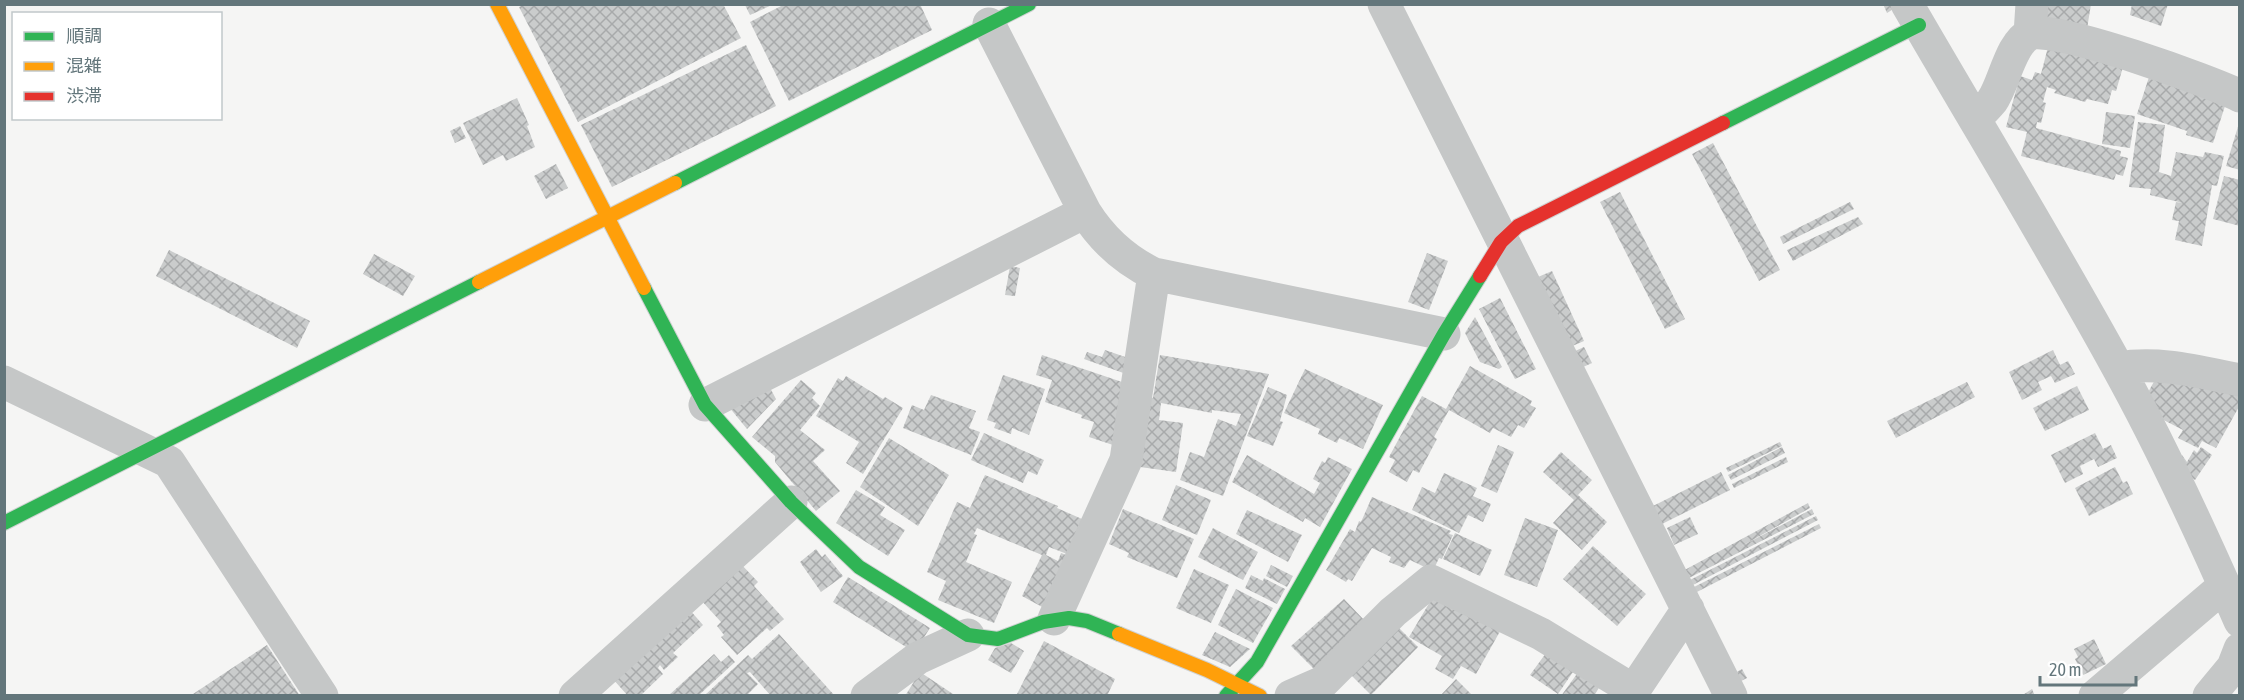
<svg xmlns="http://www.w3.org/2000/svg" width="2244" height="700" font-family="'Asap Condensed','Noto Sans JP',sans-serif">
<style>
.building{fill:url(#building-cross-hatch)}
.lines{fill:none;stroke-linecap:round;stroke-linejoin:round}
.fast-casing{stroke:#cfd1d1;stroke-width:16}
.slow-casing{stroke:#cfd1d1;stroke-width:16}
.jam-casing{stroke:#cfd1d1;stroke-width:16}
.street{stroke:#c5c7c7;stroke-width:33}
.fast{stroke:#30b455;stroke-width:14}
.slow{stroke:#ff9f0a;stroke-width:14}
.jam{stroke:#e5322d;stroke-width:14}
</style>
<defs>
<pattern id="building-cross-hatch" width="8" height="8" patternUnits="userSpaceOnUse" patternTransform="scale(1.5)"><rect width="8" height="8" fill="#cacccc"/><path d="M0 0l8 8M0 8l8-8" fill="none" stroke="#a8aaab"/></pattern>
</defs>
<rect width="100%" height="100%" fill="#f5f5f4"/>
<!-- building -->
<path class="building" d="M525 4H723L741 38 578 122 519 7Z
M785 4H920L932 30 789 101 750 22Z
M1883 4H1894L1895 8 1887 13Z
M2043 4H2091L2087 29 2040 19Z
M2132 4H2168L2161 26 2130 15Z
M745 5H772L750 15Z
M746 45 776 106 612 187 581 125Z
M2048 47 2123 67 2116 91 2112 90 2108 104 2087 99 2085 102 2054 93 2056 90 2047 87 2043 102 2046 103 2041 123 2037 122 2036 128 2121 151 2120 156 2128 158 2123 176 2116 174 2114 180 2021 156 2027 132 2006 127 2020 76 2032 80 2035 72 2041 74Z
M2149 77 2226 103 2213 143 2186 135 2187 131 2137 114Z
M517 98 529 125 527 126 535 147 506 161 503 155 483 165 463 123Z
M2106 112 2135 116 2130 148 2102 144Z
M2240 120V170L2226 166Z
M2138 122 2165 125 2159 172 2171 176 2176 152 2203 157 2205 152 2224 156 2217 186 2212 185 2202 246 2175 240 2179 221 2172 220 2176 202 2183 203 2150 195 2151 189 2129 187Z
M460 126 466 138 455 143 450 131Z
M1713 143 1780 270 1759 281 1692 154Z
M556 164 568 188 546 199 534 176Z
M2224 176 2240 180V226L2213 219Z
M1620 192 1685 319 1665 329 1600 202Z
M1850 202 1854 209 1783 244 1780 237Z
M1858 217 1863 224 1793 261 1787 250Z
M169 250 310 321 297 348 156 276Z
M1427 253 1448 261 1429 310 1408 302Z
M374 254 415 276 403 296 363 274Z
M1010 266 1020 268 1015 296 1005 295Z
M1552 271 1584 341 1570 347 1538 277Z
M1500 298 1536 369 1515 379 1479 309Z
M1475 317 1502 367 1499 369 1480 362 1465 333Z
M1584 347 1592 363 1581 368 1573 352Z
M1105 350 1134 360 1129 375 1084 359 1087 352 1102 357Z
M2053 350 2060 365 2068 361 2075 374 2055 383 2051 376 2038 382 2042 390 2022 400 2009 372Z
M1042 355 1128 384 1113 445 1089 437 1094 422 1081 418 1082 415 1045 402 1052 380 1036 375Z
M1160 355 1269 374 1223 496 1180 480 1190 452 1204 457 1218 419 1236 426 1241 414 1212 410V413L1161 403 1159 420 1183 423 1176 472 1140 467 1150 397 1153 398Z
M1470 366 1532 401 1530 405 1536 408 1524 428 1518 425 1511 437 1493 428 1490 433 1449 410 1434 437 1437 439 1419 473 1413 470 1407 482 1389 472 1395 460 1389 457 1422 396 1446 409Z
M1305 369 1383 405 1363 449 1339 438 1337 443 1318 434 1320 429 1284 413Z
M1003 375 1045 389 1029 435 1012 428 1011 434 994 428 996 423 987 420Z
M846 376 883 399 885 397 903 408 863 474 846 463 859 442 816 416 838 378 843 381Z
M2157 376 2240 390V405L2216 448 2202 441 2198 448 2178 438 2183 430 2150 413 2145 398Z
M801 380 816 393 812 398 820 406 800 430 825 450 813 461 840 491 816 511 775 462V456L752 437Z
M1967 382 1975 397 1896 438 1887 421Z
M768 384 776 399 747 429 729 407Z
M2077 386 2089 410 2045 431 2033 408Z
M1268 387 1287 395 1280 421 1283 422 1273 446 1247 436Z
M931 395 976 411 969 428 980 432 971 455 903 428 912 405 924 410Z
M984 433 1044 460 1037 475 1028 471 1023 483 971 460Z
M2095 433 2103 449 2111 445 2117 458 2098 467 2094 459 2080 466 2083 474 2065 483 2051 455Z
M889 438 949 475 918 526 860 487Z
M1780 442 1782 446 1728 472 1726 468Z
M1498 445 1514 452 1497 493 1481 486Z
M1782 447 1785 453 1731 480 1728 475Z
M2201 447 2212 455 2195 480 2181 470 2182 455 2187 462 2194 450 2197 453Z
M1561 452 1592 480 1578 495 1607 522 1582 550 1553 523 1574 500 1543 472Z
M1247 455 1314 494 1320 483 1313 479 1322 461 1325 463 1328 457 1352 469 1320 527 1305 518 1303 522 1232 482Z
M1786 457 1788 462 1734 488 1732 484Z
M2115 467 2123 483 2127 481 2133 494 2089 516 2075 488Z
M1721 472 1730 490 1662 524 1653 506Z
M1444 473 1477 488 1473 496 1491 504 1483 522 1468 515 1459 533 1412 510 1422 487 1435 493Z
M985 475 1058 506 1057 508 1082 519 1067 554 1049 547 1046 555 1058 561 1061 553 1069 556 1044 608 1022 596 1042 555 977 528 974 534 977 535 966 562 1012 582 994 623 938 600 946 581 927 572 957 502 970 508Z
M1176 485 1211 500 1197 535 1162 520Z
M856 490 885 507 880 515 905 530 888 556 836 523Z
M1372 497 1451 531 1449 534 1453 535 1442 559 1439 558 1433 571 1410 560 1404 568 1389 562 1391 557 1372 548 1352 581 1348 579 1346 582 1326 570 1350 529 1355 532 1359 521 1361 522Z
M1808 503 1810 508 1738 548 1812 509 1814 514 1685 580 1681 572Z
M1123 509 1194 539 1177 578 1127 557 1129 553 1109 544Z
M1247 510 1302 535 1288 562 1236 534Z
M1816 516 1818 520 1689 587 1686 582Z
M1690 517 1698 534 1674 545 1667 528Z
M1525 518 1558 530 1537 587 1504 575Z
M1819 524 1821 528 1693 594 1690 589Z
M1213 528 1258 552 1243 580 1198 557Z
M1455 533 1492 550 1480 576 1443 559Z
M1593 546 1646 594 1617 626 1563 579Z
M816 549 822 557 825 554 843 576 821 592 800 562Z
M740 563 758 582 754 586 784 619 770 631 767 628 737 655 721 637 724 635 717 626 721 622 700 599Z
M1271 565 1293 576 1287 587 1266 576Z
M1194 569 1229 585 1211 623 1176 608Z
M1251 575 1263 581 1264 578 1285 589 1277 604 1245 588Z
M848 577 930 628 919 645 911 650 833 602Z
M1236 589 1273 608 1253 643 1218 625Z
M1434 595 1503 626 1476 674 1461 666 1453 679 1435 669 1442 656 1409 637Z
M1344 599 1366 622 1315 670 1291 646Z
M689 609 703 625 673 653 678 657 664 670 660 665 658 668 663 674 640 696H628L612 678Z
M1394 623 1418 647 1371 695 1347 671Z
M1215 632 1250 649 1230 667 1202 655Z
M779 634 835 696H771L750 672 747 673 758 684 746 696H704L748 655 752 659Z
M2094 639 2106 664 2083 675 2075 659 2078 657 2074 649Z
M1044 641 1115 679 1107 696H1016Z
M1011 643 1024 651 1011 673 988 660 995 648Z
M267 645 300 696H190Z
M1546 653 1573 672 1558 694 1530 675Z
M714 654 721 662 729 655 735 662 698 696H668Z
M1742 669 1747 678 1739 682 1735 673Z
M1579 671 1600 686 1594 696H1561Z
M920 672 956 696H905Z
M1456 679 1473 696H1440Z
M2032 689 2035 696H2021Z"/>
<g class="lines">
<!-- fast casing -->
<g class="fast-casing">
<path id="fast" d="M1723 123 1919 25
M675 183 1029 4
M644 288 705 405 791 502 859 567 968 635 998 639 1043 622 1069 618 1087 621 1119 634
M4 523 479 282
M1226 696 1257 662 1444 334 1480 276"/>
</g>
<!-- slow casing -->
<g class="slow-casing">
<path id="slow" d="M497 4 644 288
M479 282 675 183
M1119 634 1207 670 1260 696"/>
</g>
<!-- jam casing -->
<g class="jam-casing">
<path id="jam" d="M1480 276 1501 242 1518 226 1723 123"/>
</g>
<!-- street -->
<path class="street" d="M1384 4 1731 696
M1907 4C1977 125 2050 244 2117 366 2163 449 2202 534 2240 621
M989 24 1085 212C1102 239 1125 260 1154 274L1444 334
M2030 34 2032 4
M1976 118C1981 113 1987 107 1992 101 2004 85 2010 43 2030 34 2053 24 2213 82 2240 96
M2118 368C2160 361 2199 372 2240 380
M4 382 169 462 322 696
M705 405 1085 212
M1054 619 1126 460 1154 274
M575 696 791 502
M867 696 918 658 968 635
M1291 696 1323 682 1393 612 1431 581 1541 634 1633 690
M1630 696 1688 609
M2095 696 2224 586
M2209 696 2233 667 2240 649"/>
<!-- fast -->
<use href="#fast" class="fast"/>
<!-- slow -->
<use href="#slow" class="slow"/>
<!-- jam -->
<use href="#jam" class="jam"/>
</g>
<!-- border -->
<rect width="2244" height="700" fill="none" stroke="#63767b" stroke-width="12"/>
<!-- legend -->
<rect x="12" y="12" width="210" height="108" fill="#ffffff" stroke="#c1c8ca" stroke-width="1.5"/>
<rect x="24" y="32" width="30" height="9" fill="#30b455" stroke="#c1c8ca" stroke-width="1.5"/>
<text x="66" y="42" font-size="18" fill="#63767b">順調</text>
<rect x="24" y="62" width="30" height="9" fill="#ff9f0a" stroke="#c1c8ca" stroke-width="1.5"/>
<text x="66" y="72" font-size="18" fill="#63767b">混雑</text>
<rect x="24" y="92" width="30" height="9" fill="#e5322d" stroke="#c1c8ca" stroke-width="1.5"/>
<text x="66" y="102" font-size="18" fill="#63767b">渋滞</text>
<!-- scale -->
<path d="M2040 676v9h96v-9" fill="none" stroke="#63767b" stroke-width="3"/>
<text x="2049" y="676" font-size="18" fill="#63767b" stroke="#ffffff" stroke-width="4.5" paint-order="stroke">20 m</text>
</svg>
